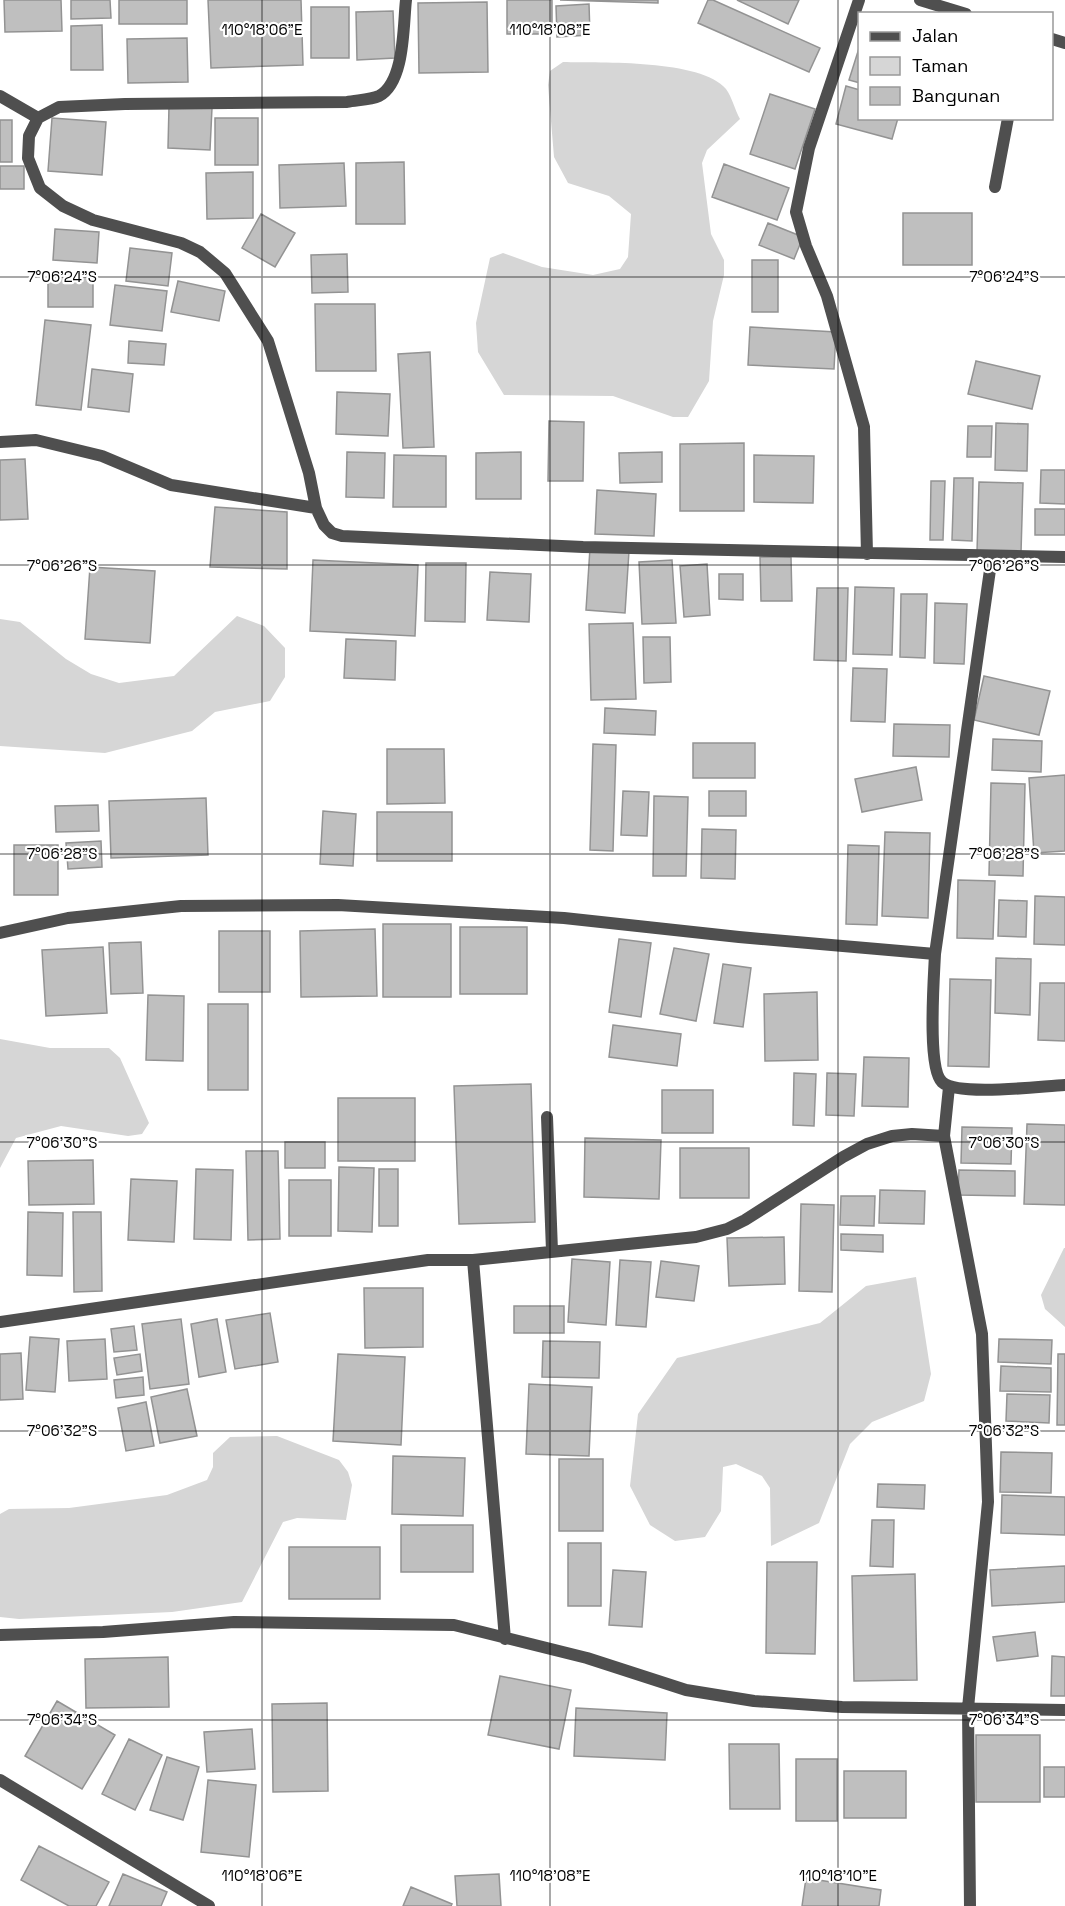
<svg xmlns="http://www.w3.org/2000/svg" width="1065" height="1906" font-family="'Space Grotesk',sans-serif">
<style>
.green{fill:#d6d6d6}
.building{fill:#bfbfbf;stroke:#939393;stroke-width:1.5}
.lines{fill:none;stroke-linecap:round;stroke-linejoin:round}
.minor{stroke:#4f4f4f;stroke-width:12}
.tertiary{stroke:#4f4f4f;stroke-width:12}
.ticks{fill:none;stroke:#000;stroke-width:1.5;stroke-opacity:0.45}
.ticks-label{font-size:15px;text-anchor:middle;fill:#000;stroke:#fff;stroke-width:4.5;stroke-linejoin:round;paint-order:stroke}
</style>
<rect width="100%" height="100%" fill="#fff"/>
<!-- green -->
<path class="green" d="M563 62C601 63 701 59 726 89 732 97 735 110 740 119L707 150 702 163 711 234 724 260V275L713 321 709 381 688 417H673L613 396 504 395 478 352 476 323 490 258 503 253 542 267 593 275 620 269 628 257 631 214 609 196 568 183 554 157 548 85 550 71Z
M237 616 264 626 285 648V677L270 701 215 712 192 731 105 753 0 746V619L20 622 66 659 91 674 119 683 174 676Z
M0 1039 50 1048H109L120 1058 149 1123 142 1134 128 1136 61 1126 16 1138 0 1168Z
M1064 1248H1065V1327L1045 1309 1041 1295Z
M916 1277 931 1374 924 1401 872 1422 850 1444 819 1523 771 1546 770 1488 762 1476 736 1464 723 1467 721 1511 705 1537 675 1541 650 1525 630 1486 638 1414 677 1358 820 1323 866 1286Z
M277 1436 339 1460 348 1472 352 1485 346 1520 297 1518 283 1522 242 1602 172 1612 19 1619 0 1617V1514L9 1509 69 1508 167 1495 207 1480 213 1467V1453L230 1437Z"/>
<!-- building -->
<path class="building" d="M4 0H61L62 31 5 32Z
M71 0H110L111 18 71 19Z
M119 0H187V24H119Z
M208 0H301L303 65 211 68Z
M507 0H552V34H507Z
M560 0H658V3Z
M708 0H713L820 48 809 72 698 23Z
M737 0H799L788 24Z
M487 2 488 72 419 73 418 3Z
M589 4 590 35 557 37 556 6Z
M311 7H349V58H311Z
M393 11 395 58 357 60 356 12Z
M102 25 103 70H71V26Z
M187 38 188 82 128 83 127 39Z
M860 45V83L849 80Z
M846 86 860 90V118H898L892 139 836 124Z
M770 94 815 109 795 169 750 154Z
M169 106 212 108 210 150 168 148Z
M52 118 106 122 102 175 48 171Z
M215 118H258V165H215Z
M0 120H12V162H0Z
M404 162 405 224H356V163Z
M344 163 346 206 280 208 279 165Z
M724 164 789 188 777 220 712 197Z
M0 166H24V189H0Z
M253 172V218L207 219 206 173Z
M903 213H972V265H903Z
M261 214 295 233 275 267 242 248Z
M768 223 803 237 794 259 759 245Z
M55 229 99 232 97 263 53 260Z
M130 248 172 253 168 286 126 281Z
M347 254 348 292 312 293 311 255Z
M752 260H778V312H752Z
M48 273H93V307H48Z
M178 281 225 291 219 321 171 312Z
M115 285 167 291 162 331 110 325Z
M315 304H375L376 371H316Z
M45 320 91 325 81 410 36 405Z
M750 327 836 332 834 369 748 365Z
M129 341 166 344 164 365 128 363Z
M430 352 434 447 403 448 398 354Z
M976 361 1040 376 1032 409 968 394Z
M92 369 133 374 129 412 88 407Z
M337 392 390 394 388 436 336 434Z
M549 421 584 422 583 481H548Z
M996 423 1028 424 1027 471 995 470Z
M968 426H992L991 457H967Z
M744 443V511H680V444Z
M347 452 385 453 384 498 346 497Z
M521 452V499H476V453Z
M662 452V482L620 483 619 453Z
M394 455 446 456V507H393Z
M754 455 814 456 813 503 754 502Z
M25 459 28 519 0 520V460Z
M1041 470H1065V504L1040 503Z
M954 478H973L972 541 952 540Z
M931 481H945L943 540H930Z
M979 482 1023 483 1021 553 977 552Z
M597 490 656 494 654 536 595 534Z
M215 507 287 512V569L210 567Z
M1035 509H1065V535H1035Z
M590 548 629 551 625 613 586 610Z
M760 557H791L792 601H761Z
M313 560 418 565 415 636 310 631Z
M672 560 676 623 642 624 639 562Z
M426 563H466L465 622 425 621Z
M707 564 710 615 684 617 680 566Z
M90 567 155 571 150 643 85 639Z
M490 572 531 574 529 622 487 620Z
M719 574H743V600L719 599Z
M855 587 894 588 892 655 853 654Z
M817 588H848L846 661 814 660Z
M901 594H927L925 658 900 657Z
M935 603 967 604 964 664 934 663Z
M633 623 636 699 591 700 589 624Z
M643 637H670L671 682 644 683Z
M346 639 396 641 395 680 344 678Z
M853 668 887 669 885 722 851 721Z
M984 676 1050 691 1039 735 974 720Z
M605 708 656 711 655 735 604 733Z
M894 724 950 725 949 757 893 756Z
M993 739 1042 741 1041 772 992 770Z
M693 743H755V778H693Z
M593 744 616 745 613 851 590 850Z
M387 749H444L445 803 387 804Z
M916 767 922 800 862 812 855 779Z
M1065 775V851L1034 853 1029 778Z
M991 783 1025 784 1023 876 989 875Z
M623 791 649 792 647 836 621 835Z
M709 791H746V816H709Z
M654 796 688 797 686 876H653Z
M206 798 208 855 111 858 109 801Z
M98 805 99 831 56 832 55 806Z
M323 811 356 814 353 866 320 864Z
M377 812H452V861H377Z
M702 829 736 830 735 879 701 878Z
M885 832 930 833 928 918 882 916Z
M101 841 102 867 68 869 66 843Z
M14 845H58V895H14Z
M848 845 879 846 877 925 846 924Z
M958 880 995 881 993 939 957 938Z
M1035 896 1065 897V945L1034 944Z
M999 900 1027 901 1026 937 998 936Z
M383 924H451V997H383Z
M460 927H527V994H460Z
M375 929 377 996 301 997 300 931Z
M219 931H270V992H219Z
M619 939 651 943 641 1017 609 1012Z
M141 942 143 993 111 994 109 943Z
M103 947 107 1013 46 1016 42 950Z
M674 948 709 954 696 1021 660 1014Z
M996 958 1031 959 1030 1015 995 1013Z
M723 964 751 968 743 1027 714 1023Z
M950 979 991 980 989 1067 948 1066Z
M1040 983H1065V1041L1038 1040Z
M817 992 818 1060 765 1061 764 994Z
M148 995 184 996 183 1061 146 1060Z
M208 1004H248V1090H208Z
M613 1025 681 1034 677 1066 609 1057Z
M864 1057 909 1058 908 1107 862 1106Z
M794 1073 816 1074 814 1126 793 1125Z
M827 1073 856 1074 854 1116 826 1115Z
M531 1084 535 1222 459 1224 454 1086Z
M662 1090H713V1133H662Z
M338 1098H415V1161H338Z
M1027 1124 1065 1125V1205L1024 1204Z
M962 1127 1012 1128 1011 1164 961 1163Z
M585 1138 661 1140 659 1199 584 1197Z
M285 1142H325V1168H285Z
M680 1148H749V1198H680Z
M246 1151H278L280 1239 248 1240Z
M93 1160 94 1204 29 1205 28 1161Z
M339 1167 374 1168 372 1232 338 1231Z
M196 1169 233 1170 231 1240 194 1239Z
M379 1169H398V1226H379Z
M959 1170 1015 1171V1196L958 1195Z
M131 1179 177 1181 174 1242 128 1240Z
M289 1180H331V1236H289Z
M880 1190 925 1191 924 1224 879 1223Z
M841 1196H875L874 1226 840 1225Z
M801 1204 834 1205 832 1292 799 1291Z
M28 1212 63 1213 62 1276 27 1275Z
M73 1212H101L102 1291 74 1292Z
M841 1234 883 1235V1252L841 1250Z
M784 1237 785 1284 729 1286 727 1238Z
M572 1259 610 1262 606 1325 568 1322Z
M620 1260 651 1262 646 1327 616 1325Z
M661 1261 699 1266 694 1301 656 1297Z
M364 1288H423V1347L365 1348Z
M514 1306H564V1333H514Z
M270 1313 278 1362 235 1369 226 1320Z
M181 1319 189 1384 150 1389 142 1324Z
M217 1319 226 1372 199 1377 191 1324Z
M134 1326 137 1350 114 1352 111 1329Z
M30 1337 59 1339 55 1392 26 1390Z
M105 1339 107 1379 69 1381 67 1341Z
M999 1339 1052 1340 1051 1364 998 1362Z
M543 1341 600 1342 599 1378 542 1377Z
M21 1353 23 1399 0 1400V1354Z
M140 1354 142 1371 117 1375 114 1358Z
M338 1354 405 1357 401 1445 333 1441Z
M1058 1354H1065V1425H1057Z
M1001 1366 1051 1368V1392L1000 1391Z
M143 1377 144 1395 116 1398 114 1380Z
M529 1384 592 1387 589 1456 526 1454Z
M187 1389 197 1436 160 1443 151 1397Z
M1007 1394 1050 1395 1049 1423 1006 1421Z
M146 1402 154 1446 126 1451 118 1408Z
M1001 1452 1052 1453 1051 1493 1000 1492Z
M393 1456 465 1458 463 1516 392 1514Z
M559 1459H603V1531H559Z
M878 1484 925 1485 924 1509 877 1507Z
M1002 1495 1065 1497V1535L1001 1533Z
M872 1520H894L893 1567 870 1566Z
M401 1525H473V1572H401Z
M568 1543H601V1606H568Z
M289 1547H380V1599H289Z
M767 1562H817L815 1654 766 1653Z
M1065 1566V1602L992 1606 990 1570Z
M613 1570 646 1572 642 1627 609 1625Z
M915 1574 917 1680 854 1681 852 1576Z
M1035 1632 1038 1656 997 1661 993 1637Z
M1052 1656 1065 1657V1696H1051Z
M168 1657 169 1707 86 1708 85 1659Z
M500 1676 571 1690 559 1749 488 1735Z
M57 1701 115 1735 82 1789 25 1756Z
M327 1703 328 1791 273 1792 272 1704Z
M576 1708 667 1713 665 1760 574 1756Z
M252 1729 255 1769 207 1772 204 1732Z
M976 1735H1040V1802H976Z
M129 1739 162 1755 135 1810 102 1794Z
M729 1744H779L780 1809H730Z
M167 1757 199 1767 183 1820 150 1810Z
M796 1759H837V1821H796Z
M1044 1767H1065V1797H1044Z
M844 1771H906V1818H844Z
M208 1780 256 1785 249 1857 201 1852Z
M39 1846 109 1882 96 1906H69L21 1880Z
M123 1874 167 1892 161 1906H109Z
M499 1874 501 1906H457L455 1876Z
M806 1878 881 1890 879 1906H802Z
M411 1887 452 1904 451 1906H403Z"/>
<g class="lines">
<!-- minor -->
<path class="minor" d="M406 0C403 26 405 82 379 96 370 100 356 100 347 102L125 104 59 107 38 118 29 136 28 158 40 188 63 206 93 220 181 243 200 252 225 273 268 341 309 473 316 508 324 525 332 533 342 536 583 547 1065 557
M859 0 809 148 796 212 806 246 827 296 864 427 867 554
M920 0 966 14
M1052 39 1065 43
M0 96 38 118
M995 187 1008 118
M0 442 36 440 102 456 171 485 316 508
M0 933 68 918 181 906 338 905 564 918 739 937 935 954C934 977 927 1068 942 1082 958 1097 1041 1086 1065 1085
M935 954 992 556
M949 1087 944 1136 982 1334 988 1502 968 1708 970 1906
M547 1117 552 1251
M473 1260 505 1639
M0 1322 428 1260H473L696 1237 727 1229 745 1220 843 1157 867 1144 892 1136 912 1134 944 1136
M0 1635 103 1632 234 1622 454 1625 587 1658 686 1690 754 1701 842 1707 1065 1710"/>
<!-- tertiary -->
<path class="tertiary" d="M0 1780 209 1906"/>
</g>
<!-- ticks -->
<path class="ticks" d="M262 0V1906M550 0V1906M838 0V1906M0 277H1065M0 565H1065M0 854H1065M0 1142H1065M0 1431H1065M0 1720H1065"/>
<g class="ticks-label">
<text x="262" y="35">110°18'06"E</text>
<text x="550" y="35">110°18'08"E</text>
<text x="62" y="282">7°06'24"S</text>
<text x="1004" y="282">7°06'24"S</text>
<text x="62" y="571">7°06'26"S</text>
<text x="1004" y="571">7°06'26"S</text>
<text x="62" y="859">7°06'28"S</text>
<text x="1004" y="859">7°06'28"S</text>
<text x="62" y="1148">7°06'30"S</text>
<text x="1004" y="1148">7°06'30"S</text>
<text x="62" y="1436">7°06'32"S</text>
<text x="1004" y="1436">7°06'32"S</text>
<text x="62" y="1725">7°06'34"S</text>
<text x="1004" y="1725">7°06'34"S</text>
<text x="262" y="1881">110°18'06"E</text>
<text x="550" y="1881">110°18'08"E</text>
<text x="838" y="1881">110°18'10"E</text>
</g>
<!-- legend -->
<rect x="858" y="12" width="195" height="108" fill="#ffffff" stroke="#999999" stroke-width="1.5"/>
<rect x="870" y="32" width="30" height="9" fill="#4f4f4f" stroke="#999999" stroke-width="1.5"/>
<text x="912" y="42" font-size="18" fill="#000000">Jalan</text>
<rect x="870" y="57" width="30" height="18" fill="#d6d6d6" stroke="#999999" stroke-width="1.5"/>
<text x="912" y="72" font-size="18" fill="#000000">Taman</text>
<rect x="870" y="87" width="30" height="18" fill="#bfbfbf" stroke="#999999" stroke-width="1.5"/>
<text x="912" y="102" font-size="18" fill="#000000">Bangunan</text>
</svg>
